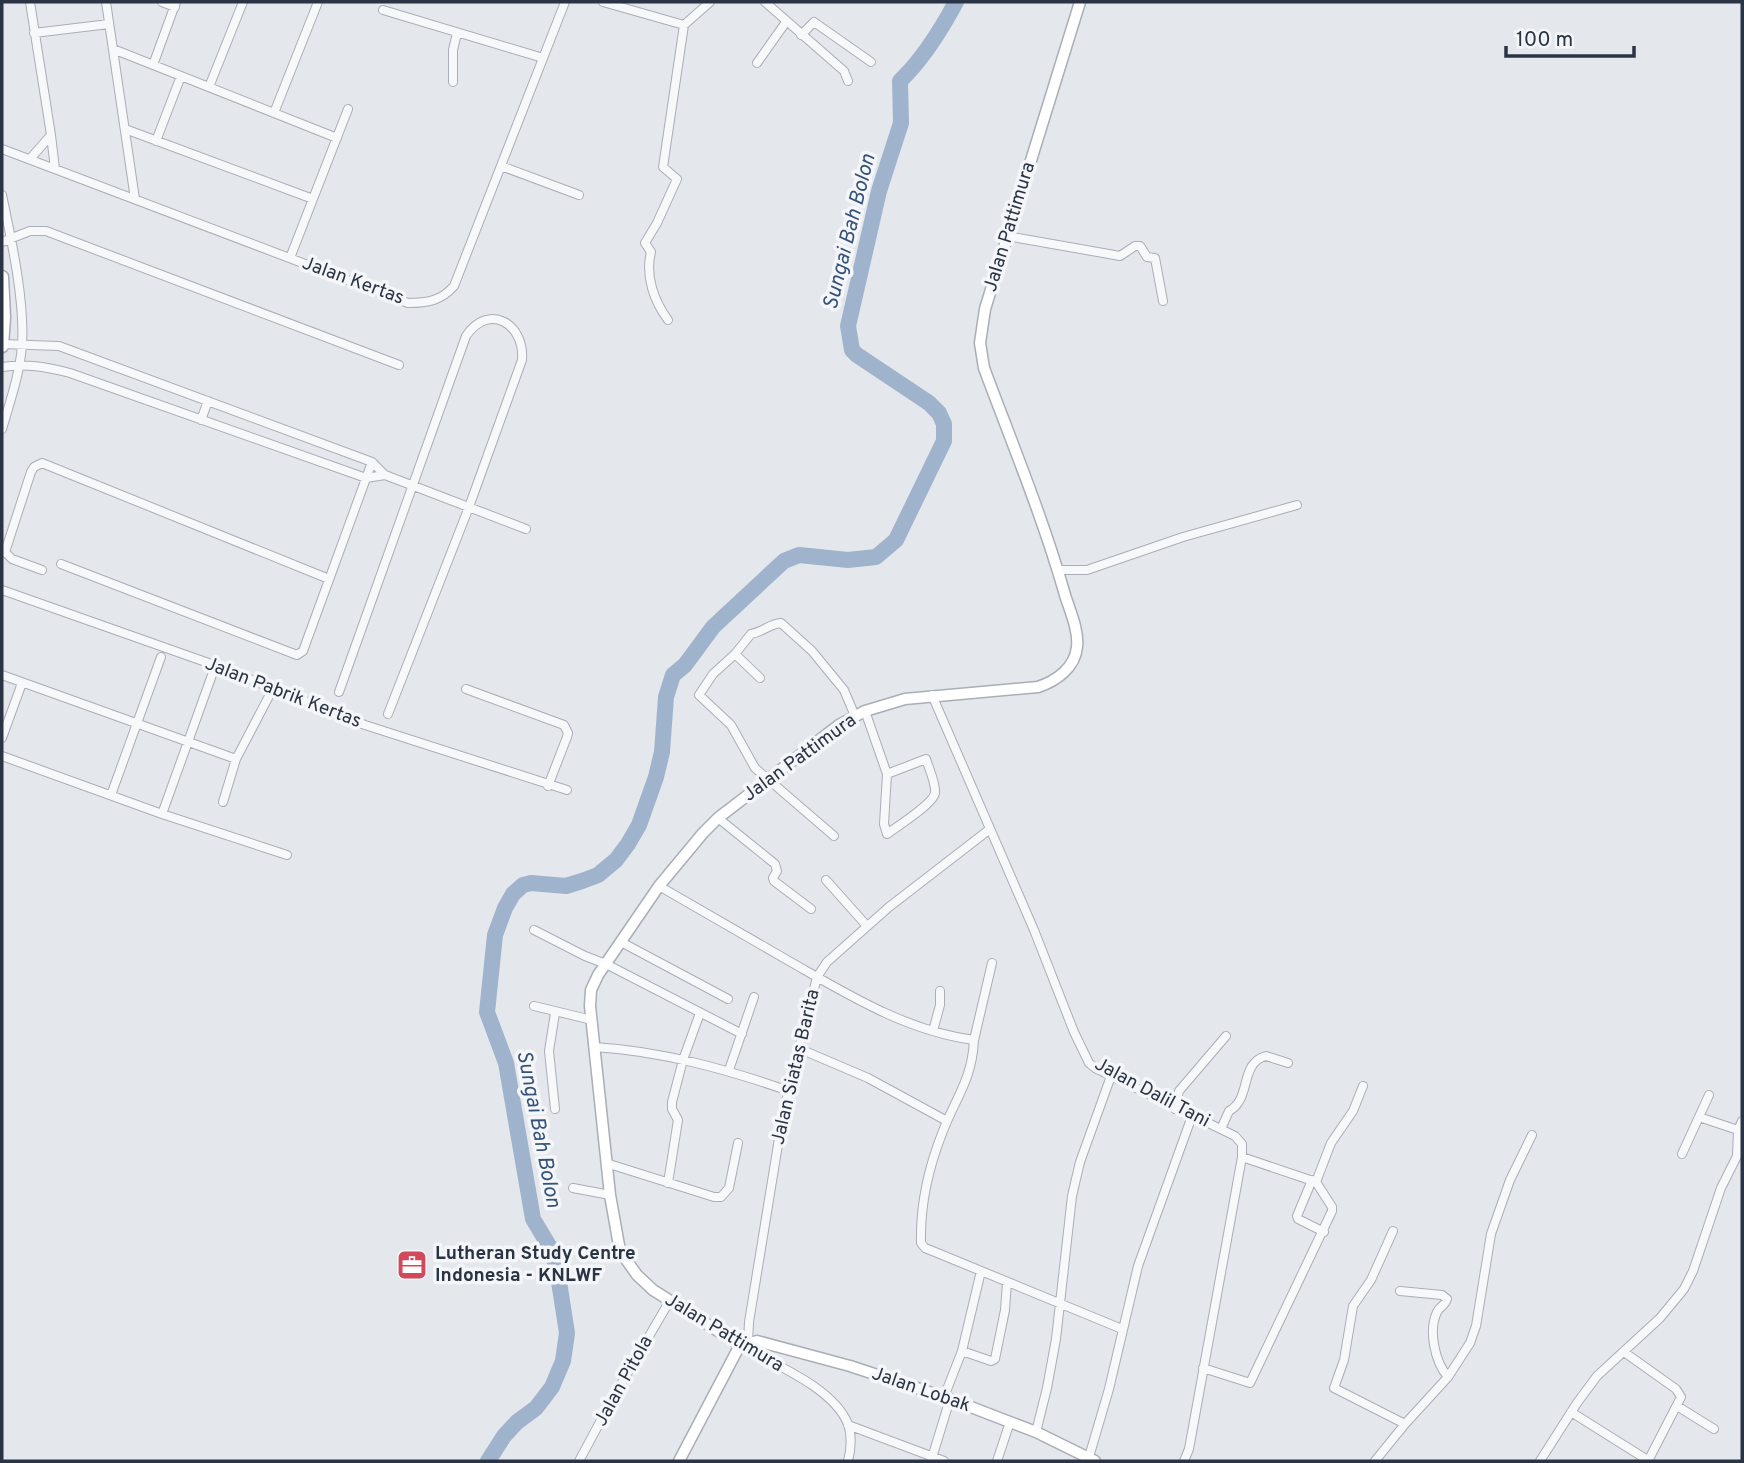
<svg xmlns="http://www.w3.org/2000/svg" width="1744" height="1463" font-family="Overpass,sans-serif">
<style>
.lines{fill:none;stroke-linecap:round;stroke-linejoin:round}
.river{stroke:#9fb4cc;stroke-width:16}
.street-casing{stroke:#a9aeb7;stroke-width:10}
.secondary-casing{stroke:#a9aeb7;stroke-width:13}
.primary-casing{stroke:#a3abb8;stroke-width:15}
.street{stroke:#f7f8fa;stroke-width:8}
.secondary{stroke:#fff;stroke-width:10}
.primary{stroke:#fff;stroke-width:12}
.labels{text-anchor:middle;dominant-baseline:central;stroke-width:7;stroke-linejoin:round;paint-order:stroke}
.street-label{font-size:19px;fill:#2b3445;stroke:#f4f6f9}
.poi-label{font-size:19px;font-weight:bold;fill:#2b3445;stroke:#f4f6f9;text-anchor:start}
.water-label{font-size:21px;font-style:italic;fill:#34527a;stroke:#f4f6f9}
</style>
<rect width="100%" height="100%" fill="#e4e7ec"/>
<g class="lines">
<!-- river -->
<path class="river" d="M488 1461 504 1436 517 1422 536 1408 552 1387 563 1361 567 1333 557 1269 551 1249 533 1219 506 1063 487 1012 495 935 505 908 513 894 523 885 531 883 566 886 582 881 598 875 616 860 628 844 639 825 656 777 662 752 666 697 673 675 685 665 713 627 784 561 799 555 848 560 876 557 896 540 944 441V424L939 413 929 403 857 355 852 350 848 326 879 191 901 123 900 81C923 59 941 30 956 2"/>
<!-- street casing -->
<g class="street-casing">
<path id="street" d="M30 2 51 135 30 159
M106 2 135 199
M162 2 175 7
M603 2 684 25 710 2
M765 2 844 71 848 81
M383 10 543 58
M34 33 109 24
M801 35 814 22 871 62
M113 49 337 138
M757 63 786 22
M153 65 176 2
M453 82V50L457 33
M209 87 243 2
M274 113 318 2
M125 129 313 199
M51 135 55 169
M156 141 181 76
M2 149 408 303C427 303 441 301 454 286L565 2
M501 166 579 195
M2 195C11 238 25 301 22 345 20 373 10 402 2 429
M1007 236 1120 256 1135 246H1140L1147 257 1155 258 1163 301
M2 242 30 231H46L399 365
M290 258 348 109
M668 320C654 301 645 276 651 252L645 243 657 223 677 179 663 167 684 25
M2 344 59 346 372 462 385 475 526 529
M2 367C25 363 47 367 70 373L366 478 385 475
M201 420 208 401
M61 564 297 655 303 651 372 462
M42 570 12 559 5 552 31 472 34 467 42 463 329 579
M1058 570H1087L1183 537 1297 505
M2 590 217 666 365 725 567 790
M735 654 751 634C763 632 769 624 781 623L812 651 844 690 855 716
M2 675 236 759 268 698
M760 678 735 654 713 674 699 695 731 725 755 768 834 836
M466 689 564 725 568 733 567 737 548 786
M339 692 466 336C489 302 525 324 522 360L469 507 388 714
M932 695 1034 930 1074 1032 1089 1063 1095 1068 1235 1136 1242 1144V1157L1189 1449 1184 1461
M865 711 887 774 884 824 887 834C898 826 933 804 935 793 936 783 929 769 926 759L887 774
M2 738 22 683
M2 756 162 814 287 855
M111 795 161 657
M223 802 236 759
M162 814 212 675
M718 818 775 864 777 871 773 878 774 881 811 909
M826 880 867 926
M659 886C702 911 745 936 789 961 847 994 906 1031 974 1040 972 1080 956 1097 943 1131 929 1166 920 1205 921 1243L925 1248 935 1252 1122 1329
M534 930 585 956 606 964 742 1034
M621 942 728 999
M534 1006 592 1020
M555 1013 549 1051 555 1109
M933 1031 940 1005V991
M974 1040 992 963
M594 1047C661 1051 726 1069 789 1091
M800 1049 868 1078 947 1121
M729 1070 754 997
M1175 1109 1179 1091 1226 1036
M1699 1117 1738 1130
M1221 1129 1229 1111C1252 1099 1239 1063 1266 1056L1288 1063
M1682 1154 1709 1095
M606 1163 714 1197H721L729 1188 738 1143
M1312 1180 1297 1216 1298 1219 1324 1232
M1316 1182 1331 1143 1353 1111 1363 1086
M668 1183 678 1120 672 1109V1102L683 1060 700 1013
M573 1188 610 1195
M1393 1231 1371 1280 1353 1306 1344 1360 1334 1388 1405 1424
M1400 1291 1442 1295 1447 1299C1445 1306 1440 1306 1437 1312 1428 1331 1435 1362 1448 1377
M748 1342 749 1322 783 1114 817 977 827 962 889 907 990 829
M740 1345C773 1364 833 1387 848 1424 852 1435 851 1450 848 1461
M962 1351 991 1361 995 1359 1005 1310 1007 1282
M1624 1352 1676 1389 1681 1397 1648 1461
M1203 1368 1250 1383 1332 1211V1207L1316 1182 1242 1157
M944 1397 962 1351 981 1271
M1677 1406 1714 1429
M1571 1412 1649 1461
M848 1425 944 1461
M1036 1432 1047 1388 1056 1339 1072 1196 1080 1162 1111 1076
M1089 1457 1109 1389 1138 1266 1192 1116
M579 1461 614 1396 669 1302
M931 1461 950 1399
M997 1461 1010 1422
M1375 1461 1405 1424 1448 1377 1470 1343 1476 1326 1491 1234 1510 1180 1532 1135
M1540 1461 1577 1403 1597 1376 1660 1318 1684 1289 1693 1271 1721 1188 1737 1156 1738 1130 1742 1121"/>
</g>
<!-- secondary casing -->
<g class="secondary-casing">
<path id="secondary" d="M740 1345 653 1290 637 1275 620 1251 610 1195 590 1006 591 990 598 975 659 886 703 833 718 818 839 725 865 711 905 699 1038 687C1056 681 1075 668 1077 647 1079 631 1070 611 1065 595 1043 518 1012 443 984 368L980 343 985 309 1080 2
M740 1345 757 1341 850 1366 950 1399 1036 1432 1095 1461
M679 1461 740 1345"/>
</g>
<!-- primary casing -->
<g class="primary-casing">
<path id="primary" d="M2 277 4 317 2 346"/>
</g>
<!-- street -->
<use href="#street" class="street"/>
<!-- secondary -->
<use href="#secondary" class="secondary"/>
<!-- primary -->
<use href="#primary" class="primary"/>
</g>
<!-- icons -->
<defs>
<g id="office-square" transform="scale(1.575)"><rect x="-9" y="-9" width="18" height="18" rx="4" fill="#d1495b" stroke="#f4f6f9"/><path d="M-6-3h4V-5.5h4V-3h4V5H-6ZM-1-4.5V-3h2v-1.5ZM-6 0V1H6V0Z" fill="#fff"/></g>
</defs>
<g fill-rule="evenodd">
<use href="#office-square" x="412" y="1265"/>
</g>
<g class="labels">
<!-- street labels -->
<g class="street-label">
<text transform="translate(1010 227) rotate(-73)">Jalan Pattimura</text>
<text transform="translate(353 281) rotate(20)">Jalan Kertas</text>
<text transform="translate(283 693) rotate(21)">Jalan Pabrik Kertas</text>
<text transform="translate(800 758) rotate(-36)">Jalan Pattimura</text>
<text transform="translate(796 1067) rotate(-77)">Jalan Siatas Barita</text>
<text transform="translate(1152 1093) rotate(28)">Jalan Dalil Tani</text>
<text transform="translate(724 1333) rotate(31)">Jalan Pattimura</text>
<text transform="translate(624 1381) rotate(-61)">Jalan Pitola</text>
<text transform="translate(921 1390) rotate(19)">Jalan Lobak</text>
</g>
<!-- poi labels -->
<g class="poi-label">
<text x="435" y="1254">Lutheran Study Centre<tspan x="435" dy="22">Indonesia - KNLWF</tspan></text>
</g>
<!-- water labels -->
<g class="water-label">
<text transform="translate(850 232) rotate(-76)">Sungai Bah Bolon</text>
<text transform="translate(538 1129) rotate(79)">Sungai Bah Bolon</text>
</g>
</g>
<!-- border -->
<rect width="1744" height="1463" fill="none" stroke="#2b3445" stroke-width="7"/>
<!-- scale -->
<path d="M1506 46v10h128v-10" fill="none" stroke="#2b3445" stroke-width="3.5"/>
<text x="1516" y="46" font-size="21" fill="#2b3445" stroke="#f4f6f9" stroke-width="5" paint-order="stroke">100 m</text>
</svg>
